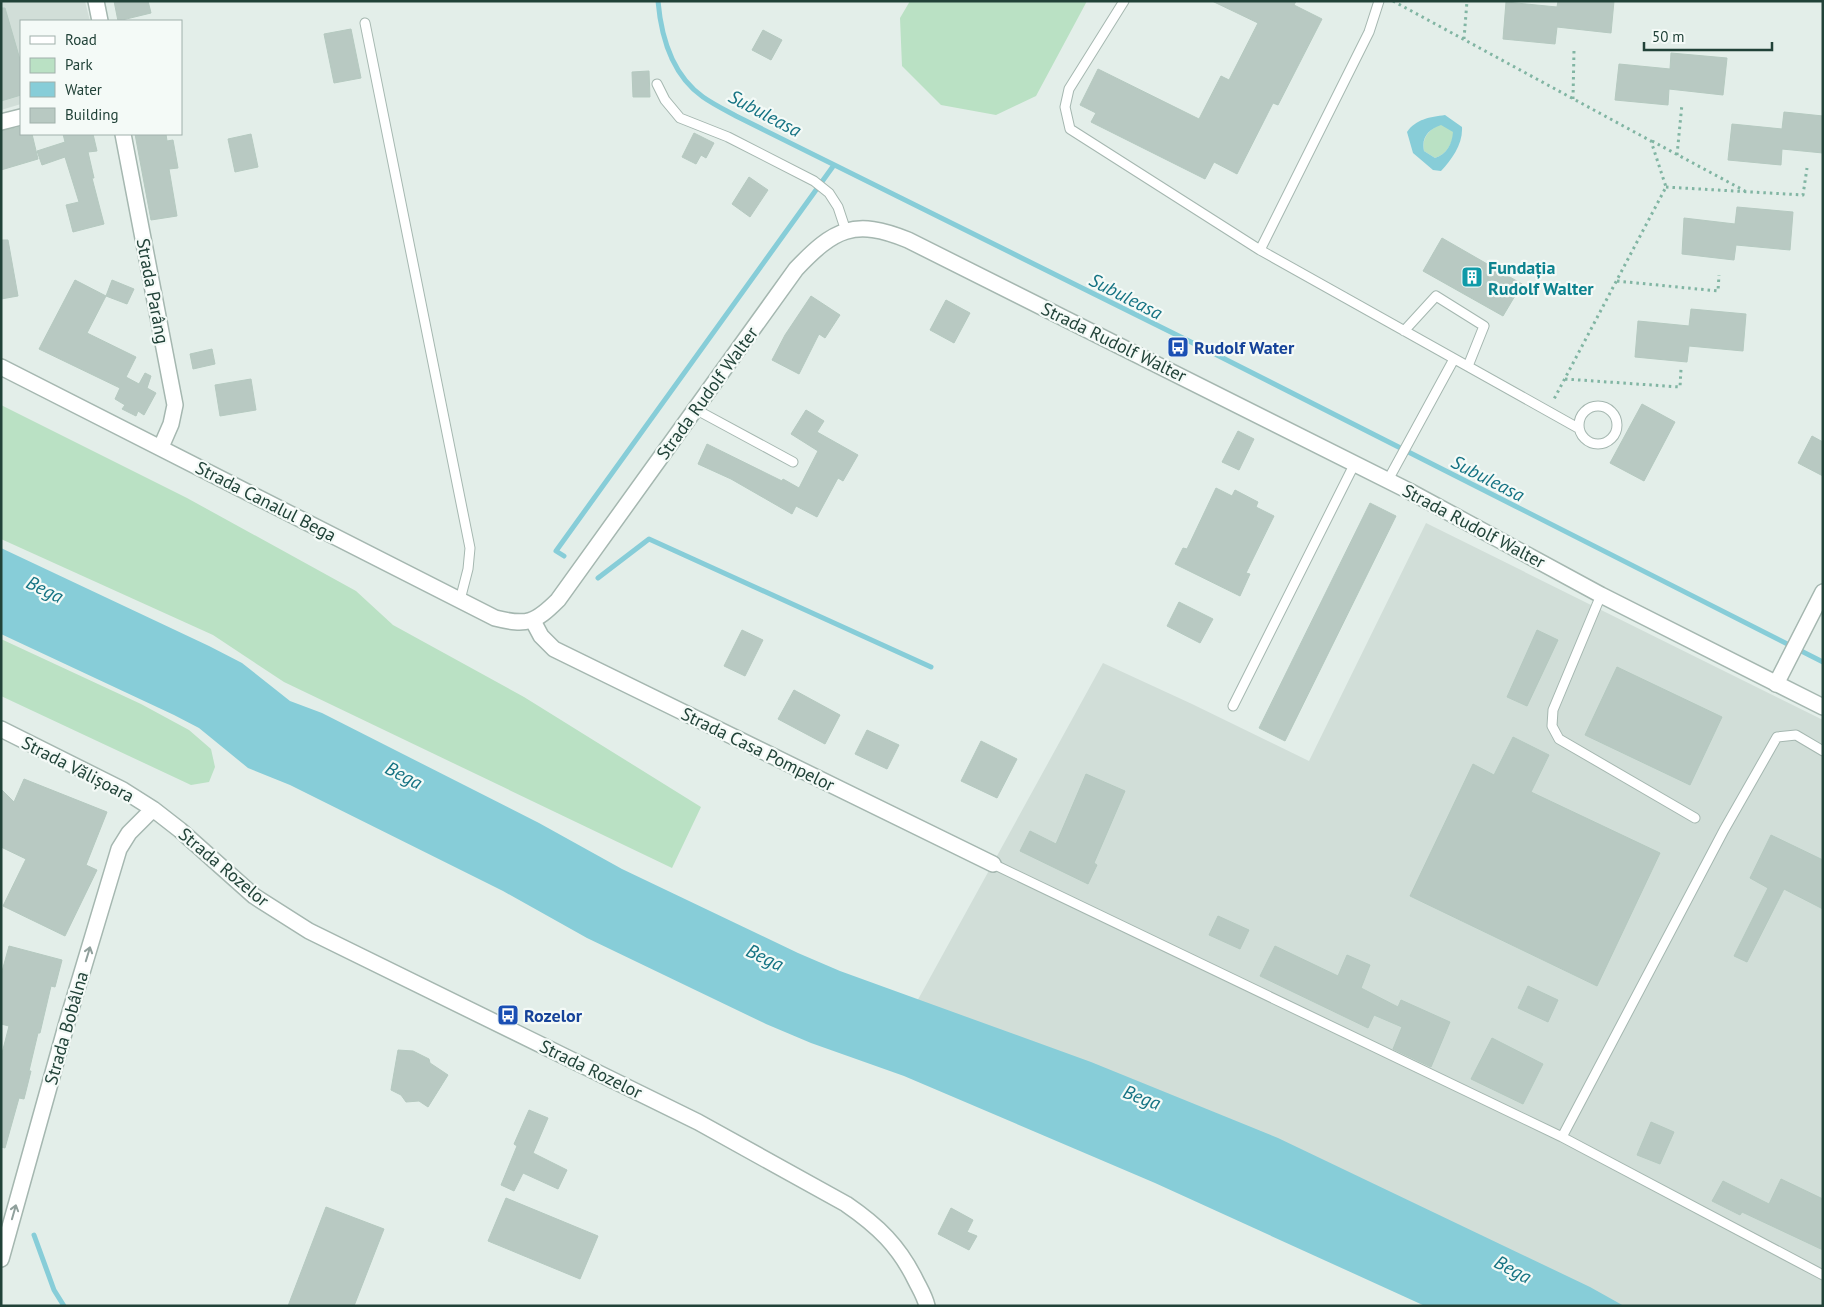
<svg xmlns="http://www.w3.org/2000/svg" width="1824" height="1307" font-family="'PT Sans',sans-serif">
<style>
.built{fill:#d1ded8}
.green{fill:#bae1c4}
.water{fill:#87cdd8;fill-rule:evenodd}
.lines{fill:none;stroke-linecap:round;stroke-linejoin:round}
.stream{stroke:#87cdd8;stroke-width:5}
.building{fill:#b8c9c2;stroke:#b5c9c0}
.service-casing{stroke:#a5b7b0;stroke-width:11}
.minor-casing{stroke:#a5b7b0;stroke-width:18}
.tertiary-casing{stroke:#a5b7b0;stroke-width:18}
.path{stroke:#81b5a3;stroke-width:3;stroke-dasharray:2.5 4;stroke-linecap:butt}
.service{stroke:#fff;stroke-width:9}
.minor{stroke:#fff;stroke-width:15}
.tertiary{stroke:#fff;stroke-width:15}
.oneway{stroke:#90a09c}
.labels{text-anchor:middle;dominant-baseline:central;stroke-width:4.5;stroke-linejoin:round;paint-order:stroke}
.culture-label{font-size:18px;font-weight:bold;fill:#0d838f;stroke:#f4faf7;text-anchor:start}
.street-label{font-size:18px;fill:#214238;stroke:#f4faf7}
.transit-label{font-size:18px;font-weight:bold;fill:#164399;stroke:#f4faf7;text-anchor:start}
.water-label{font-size:19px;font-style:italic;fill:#157383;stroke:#f4faf7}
</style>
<rect width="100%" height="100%" fill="#e3eee9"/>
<!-- built -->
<path class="built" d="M1 1H85L90 21H21V104L1 110Z
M1426 523 1823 720V1306H1610L915 1005 1103 663 1192 704 1309 761Z"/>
<!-- green -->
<path class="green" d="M910 1H1087L1036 96 996 115 941 105 902 66 900 18Z
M1441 124 1454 132C1452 144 1447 154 1435 158L1424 151C1421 137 1430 129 1441 124Z
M1 405 187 498 356 591 393 625 524 697 701 807 672 868 284 682 213 635 1 539Z
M1 639 141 704 189 730 211 749 215 767 209 782 191 785 1 696Z"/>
<!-- water -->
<path class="water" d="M1445 115 1462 127C1463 144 1452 159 1441 171L1433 170 1413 153 1407 132C1416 119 1430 117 1445 115ZM1441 125 1453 132C1452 144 1447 154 1435 158L1424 151C1421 137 1429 129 1441 125Z
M1 548 209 646 242 663 290 701 322 713 539 823 622 869 798 953 840 971 1091 1062 1278 1138 1590 1287 1624 1306H1425L1155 1183 904 1076 811 1043 766 1024 587 938 503 891 290 785 248 768 199 728 174 715 1 634Z"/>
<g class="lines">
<!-- stream -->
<path class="stream" d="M658 1C661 36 672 75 703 97 713 104 725 110 736 116L1207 350 1823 662
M564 556 556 551 834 165
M598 578 649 539 931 667
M34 1235 54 1290 64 1306"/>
</g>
<!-- building -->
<path class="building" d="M114 1H148L151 13 118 21Z
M1212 1H1296L1294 5 1322 19 1278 105 1273 103 1237 174 1214 162 1205 179 1091 122 1096 113 1080 105 1098 69 1199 119 1221 76 1229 80 1258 23Z
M1558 1H1614L1611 33 1557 27 1555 44 1503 39 1506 2 1557 7Z
M1 8H5L21 63V95L1 101Z
M351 29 361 78 334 83 324 34Z
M763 30 782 40 771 60 752 50Z
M1671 53 1727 58 1723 95 1669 89 1668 105 1615 100 1619 64 1670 69Z
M649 71 650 97H633L632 72Z
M1784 112 1823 116V153L1782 149 1781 165 1728 160 1732 124 1782 129Z
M21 127V134H32L38 159 1 170V131Z
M694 133 714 143 706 158 701 155 696 164 682 157Z
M63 134H93L97 151 88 152 94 178H92L104 224 73 232 66 205 79 202 65 157 42 165 37 151 65 142Z
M135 134H166L167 141 173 140 178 168 169 169 177 216 151 220Z
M251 134 258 167 235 172 228 139Z
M749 177 768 190 750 217 732 204Z
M1737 207 1793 212 1790 250 1736 245 1734 260 1682 254 1684 218 1735 224Z
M1442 238 1522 284 1503 316 1423 271Z
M1 240H8L18 296 1 299Z
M75 280 106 296 87 333 136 357 126 377 139 384 145 373 151 376 147 388 156 393 144 415 138 411 136 416 122 409 125 405 115 399 120 388 39 349Z
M112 280 134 289 127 304 106 296Z
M811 296 840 315 825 338 819 334 799 374 772 360 785 335Z
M946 300 970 313 954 343 930 330Z
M1691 309 1746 314 1743 351 1689 346 1687 362 1635 357 1638 321 1689 326Z
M212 349 215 364 193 369 190 354Z
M251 379 256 410 220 416 215 385Z
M1642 404 1675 422 1644 481 1610 463Z
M806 410 824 421 817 432 858 455 843 481 838 478 817 517 796 506 792 514 731 479 698 464 707 444 782 481 783 479 799 488 818 451 791 434Z
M1238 431 1254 439 1239 470 1222 462Z
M1812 436 1823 442V476L1798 463Z
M1216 488 1232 496 1235 490 1258 502 1256 507 1274 516 1246 573 1250 574 1240 596 1175 564 1183 548 1187 549Z
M1370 503 1396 516 1285 741 1259 728Z
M1179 602 1213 619 1200 643 1167 626Z
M742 630 763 640 745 676 724 666Z
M1537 630 1558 640 1527 706 1507 697Z
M1617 667 1722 717 1690 785 1585 735Z
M794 690 840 715 825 744 778 719Z
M867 730 899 745 887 769 855 754Z
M1513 737 1549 755 1531 792 1660 853 1597 986 1410 896 1473 764 1494 775Z
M981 741 1017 759 997 798 961 781Z
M1086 774 1125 791 1094 863 1097 865 1088 884 1020 851 1030 831 1056 844Z
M24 779 107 812 86 865 97 870 65 936 3 906 26 859 1 847V789L14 802Z
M1771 835 1823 860V909L1784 889 1747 962 1734 956 1768 888 1750 878Z
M1218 916 1249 930 1240 949 1209 935Z
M9 946 62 960 55 987 51 986 40 1033H38L29 1071H31L24 1099 19 1098 5 1148 1 1147V1057L9 1026 1 1024V975Z
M1275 946 1338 976 1347 955 1370 965 1361 988 1398 1007 1401 1000 1450 1022 1431 1067 1393 1049 1402 1027 1374 1015 1368 1028 1260 976Z
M1528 986 1558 1000 1548 1022 1518 1008Z
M1492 1038 1543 1064 1523 1104 1471 1079Z
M398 1050 413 1051 429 1059 430 1063 448 1075 428 1107 419 1101 406 1102 401 1095 391 1090Z
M529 1110 548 1118 533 1153 567 1170 558 1189 523 1173 514 1191 501 1185 517 1146 514 1144Z
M1651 1122 1674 1132 1660 1164 1637 1155Z
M1781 1179 1823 1199V1250L1742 1212 1740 1215 1712 1201 1723 1181 1769 1204Z
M506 1198 598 1236 580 1279 488 1241Z
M326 1207 384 1229 354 1306H288Z
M951 1208 973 1220 967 1232 977 1236 969 1250 938 1234Z"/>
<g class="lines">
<!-- service casing -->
<g class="service-casing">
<path id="service" d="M1124 1 1069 89 1065 107 1070 129 1260 250 1578 428
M365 23 470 548 468 569 460 600
M657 84 665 100 680 118 728 137 814 181 829 193 838 207 846 231
M1260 250 1369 32 1379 1
M1404 331 1436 296 1484 326 1468 366
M1579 425a19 19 0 1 1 38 0a19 19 0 1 1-38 0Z
M695 409 793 462
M1388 480 1454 359
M1601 595 1553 710 1552 726 1559 739 1695 818
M1233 706 1355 463
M993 864 1562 1137 1823 1275
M1562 1137 1724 830 1777 737 1796 735 1823 751"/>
</g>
<!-- minor casing -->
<g class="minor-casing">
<path id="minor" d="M96 1 100 21
M1 122 21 117
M123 134 175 405 171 424 161 447
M533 621 541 636 554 649 993 864
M1776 684 1823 592
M1 729 123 790 153 809 180 830 254 896 309 931 698 1122 846 1204C878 1226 899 1246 916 1281 920 1289 925 1297 927 1306
M1 1259 68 1019 119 849 129 833 153 809"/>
</g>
<!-- tertiary casing -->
<g class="tertiary-casing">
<path id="tertiary" d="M1 367 495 618C527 626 535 623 558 600L796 269C834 229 854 218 908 240L1409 491 1601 595 1823 707"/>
</g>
<!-- path -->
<path class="path" d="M1393 1 1651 141 1666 187 1553 401
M1464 39 1467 1
M1573 99 1574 50
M1652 141 1745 191
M1677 155 1682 104
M1666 187 1803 195 1807 168
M1617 281 1718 291 1719 275
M1565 379 1680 387 1681 369"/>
<!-- service -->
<use href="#service" class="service"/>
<!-- minor -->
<use href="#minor" class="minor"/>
<!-- tertiary -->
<use href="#tertiary" class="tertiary"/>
</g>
<!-- one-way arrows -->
<defs><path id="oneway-shaft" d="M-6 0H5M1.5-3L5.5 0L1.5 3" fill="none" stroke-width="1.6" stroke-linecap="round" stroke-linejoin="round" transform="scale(1.25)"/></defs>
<g class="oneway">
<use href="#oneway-shaft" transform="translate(88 954) rotate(-73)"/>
<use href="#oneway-shaft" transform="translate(14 1212) rotate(-74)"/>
</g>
<!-- icons -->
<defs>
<g id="building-square" transform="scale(1.125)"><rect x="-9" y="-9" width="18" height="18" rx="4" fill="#0f9aa8" stroke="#f4faf7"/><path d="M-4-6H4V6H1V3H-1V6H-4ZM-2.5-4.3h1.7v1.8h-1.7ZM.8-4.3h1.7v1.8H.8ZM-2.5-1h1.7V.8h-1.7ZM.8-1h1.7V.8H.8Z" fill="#fff"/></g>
<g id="bus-square" transform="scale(1.125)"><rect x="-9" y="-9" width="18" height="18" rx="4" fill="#1a4fb4" stroke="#f4faf7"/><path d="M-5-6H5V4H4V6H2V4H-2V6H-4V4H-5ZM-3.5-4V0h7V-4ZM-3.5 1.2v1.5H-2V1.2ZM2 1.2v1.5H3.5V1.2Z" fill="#fff"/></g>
</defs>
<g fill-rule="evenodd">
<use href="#building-square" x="1472" y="277"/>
<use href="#bus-square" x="1178" y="347"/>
<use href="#bus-square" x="508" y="1015"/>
</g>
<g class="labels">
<!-- culture labels -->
<g class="culture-label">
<text x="1488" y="267">Fundația<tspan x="1488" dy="21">Rudolf Walter</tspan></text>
</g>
<!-- street labels -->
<g class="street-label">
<text transform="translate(153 291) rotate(79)">Strada Parâng</text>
<text transform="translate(1114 342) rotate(26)">Strada Rudolf Walter</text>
<text transform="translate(707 393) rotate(-54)">Strada Rudolf Walter</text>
<text transform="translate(266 501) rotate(27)">Strada Canalul Bega</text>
<text transform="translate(1474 526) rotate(28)">Strada Rudolf Walter</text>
<text transform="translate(758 749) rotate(26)">Strada Casa Pompelor</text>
<text transform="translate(78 769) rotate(27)">Strada Vălișoara</text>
<text transform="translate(224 867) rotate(40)">Strada Rozelor</text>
<text transform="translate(66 1028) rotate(-74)">Strada Bobâlna</text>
<text transform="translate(591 1069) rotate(26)">Strada Rozelor</text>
</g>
<!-- transit labels -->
<g class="transit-label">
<text x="1194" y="347">Rudolf Water</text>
<text x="524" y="1015">Rozelor</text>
</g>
<!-- water labels -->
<g class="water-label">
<text transform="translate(765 113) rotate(28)">Subuleasa</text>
<text transform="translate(1126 296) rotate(27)">Subuleasa</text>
<text transform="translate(1488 478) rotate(27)">Subuleasa</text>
<text transform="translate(45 589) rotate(26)">Bega</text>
<text transform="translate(404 775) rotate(27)">Bega</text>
<text transform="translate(765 957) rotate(25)">Bega</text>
<text transform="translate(1142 1097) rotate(20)">Bega</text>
<text transform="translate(1513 1269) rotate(28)">Bega</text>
</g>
</g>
<!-- border -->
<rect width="1824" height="1307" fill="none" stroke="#214238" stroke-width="5"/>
<!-- legend -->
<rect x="20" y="20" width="162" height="115" fill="#f4faf7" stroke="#a0b0ab"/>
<rect x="30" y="36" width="25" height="8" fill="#ffffff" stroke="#a0b0ab"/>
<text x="65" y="45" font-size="15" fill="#214238">Road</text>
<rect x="30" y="58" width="25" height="15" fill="#bae1c4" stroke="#a0b0ab"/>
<text x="65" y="70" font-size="15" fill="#214238">Park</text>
<rect x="30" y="82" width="25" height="15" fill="#87cdd8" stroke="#a0b0ab"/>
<text x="65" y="95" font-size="15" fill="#214238">Water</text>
<rect x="30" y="108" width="25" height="15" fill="#b8c9c2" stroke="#a0b0ab"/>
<text x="65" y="120" font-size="15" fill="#214238">Building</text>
<!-- scale -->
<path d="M1644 42v8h128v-8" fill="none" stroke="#214238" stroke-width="2.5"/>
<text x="1652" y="42" font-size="15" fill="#214238" stroke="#f4faf7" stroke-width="4" paint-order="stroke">50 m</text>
</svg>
